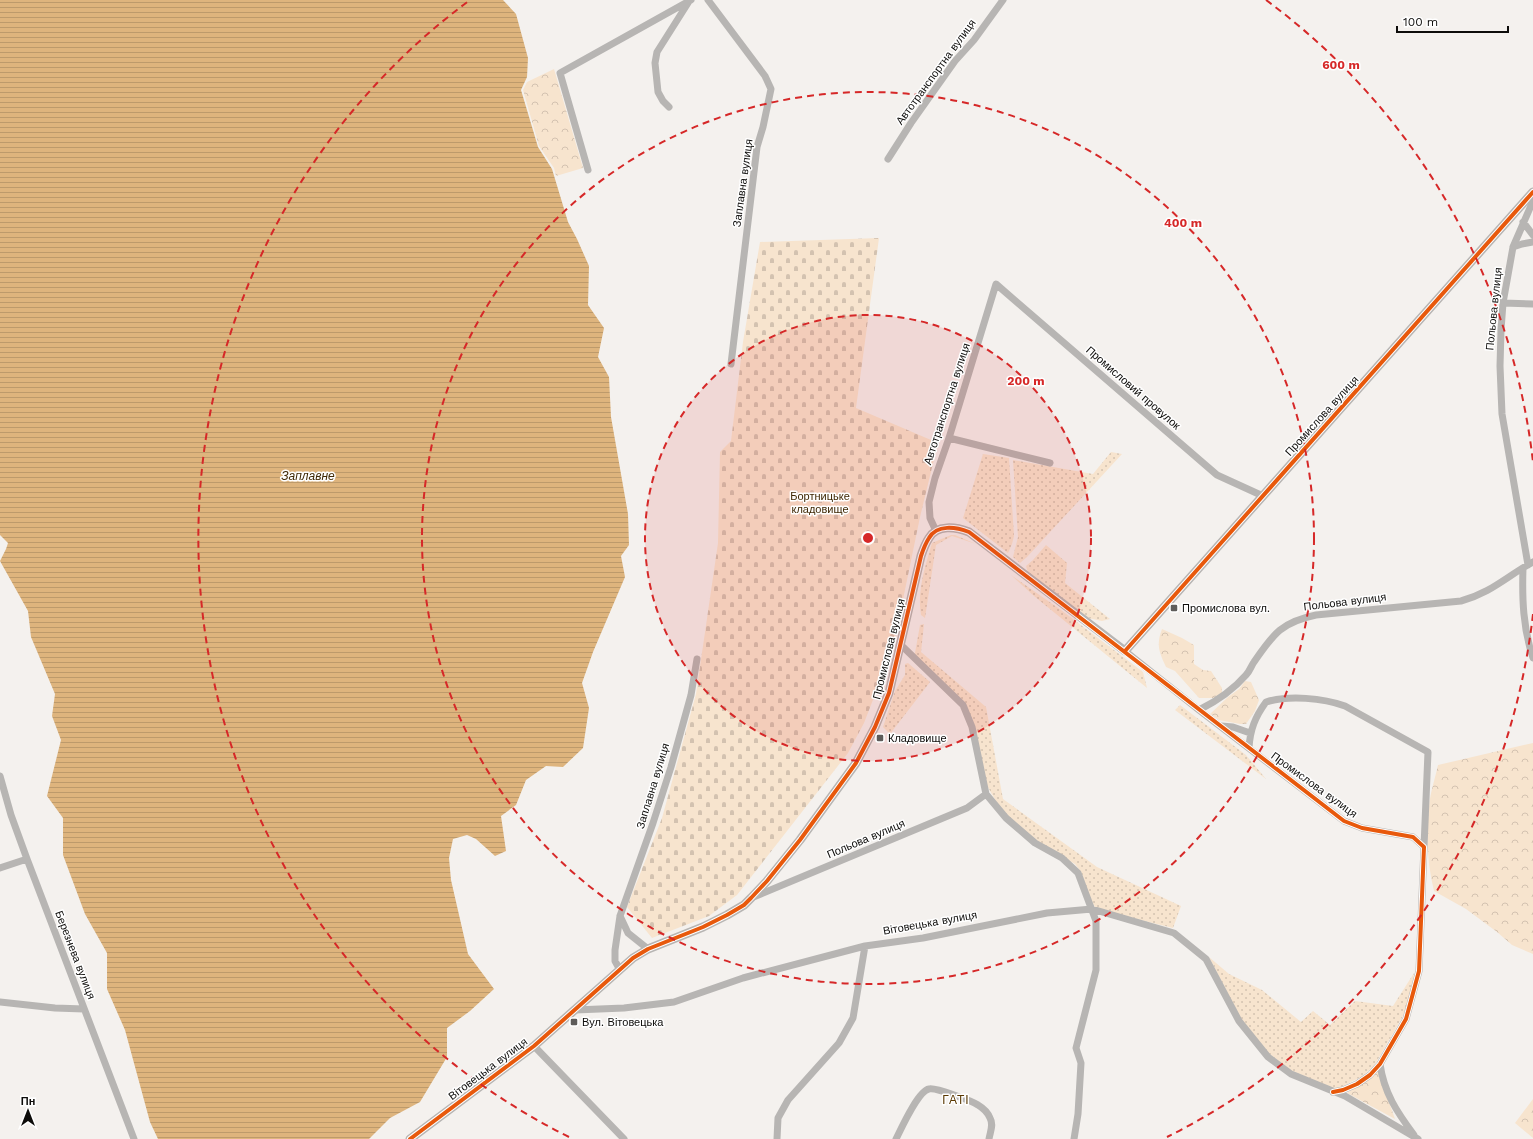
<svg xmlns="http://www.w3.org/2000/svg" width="1533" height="1139" font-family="'Work Sans',sans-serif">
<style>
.grass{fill:url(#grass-dots)}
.forest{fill:url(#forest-crowns)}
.cemetery{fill:url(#cemetery-stones)}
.water{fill:url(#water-rules)}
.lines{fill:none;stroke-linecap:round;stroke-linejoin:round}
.minor{stroke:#b7b5b3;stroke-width:7}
.tertiary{stroke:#b7b5b3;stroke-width:9}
.cycleway-casing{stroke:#fff;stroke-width:6}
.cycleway{stroke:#e8590c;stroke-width:4}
.ring{fill:none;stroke:#d62828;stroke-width:2;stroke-dasharray:7 5}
.poi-dot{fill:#5e5c5a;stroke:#fff;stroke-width:1.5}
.labels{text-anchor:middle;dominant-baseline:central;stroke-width:3;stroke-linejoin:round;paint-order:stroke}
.street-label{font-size:11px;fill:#0d0c0a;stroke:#fff}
.park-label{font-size:11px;fill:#3f2804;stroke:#fff}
.poi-label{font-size:11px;fill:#0d0c0a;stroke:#fff;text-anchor:start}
.water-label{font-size:12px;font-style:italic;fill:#402906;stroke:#fff}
.neighbourhood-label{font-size:12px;letter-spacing:1px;fill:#593700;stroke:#fff}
.centre{fill:#d62828;stroke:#fff;stroke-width:2}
.ring-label{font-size:12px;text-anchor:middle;font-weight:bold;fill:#d62828;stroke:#fff;stroke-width:3;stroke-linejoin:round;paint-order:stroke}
</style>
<defs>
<pattern id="grass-dots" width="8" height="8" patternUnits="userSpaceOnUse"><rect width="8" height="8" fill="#f7e4ce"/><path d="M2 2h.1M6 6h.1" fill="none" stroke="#d3c2b0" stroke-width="1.8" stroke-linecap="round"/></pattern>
<pattern id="forest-crowns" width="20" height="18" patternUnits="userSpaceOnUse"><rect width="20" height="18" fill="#f7e4ce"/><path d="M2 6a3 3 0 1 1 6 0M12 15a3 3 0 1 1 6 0" fill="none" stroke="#d3c2b0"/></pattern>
<pattern id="cemetery-stones" width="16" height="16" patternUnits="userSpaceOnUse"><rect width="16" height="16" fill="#f7e4ce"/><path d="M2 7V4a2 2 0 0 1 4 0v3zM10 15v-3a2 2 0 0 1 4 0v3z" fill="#d3c2b0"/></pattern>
<pattern id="water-rules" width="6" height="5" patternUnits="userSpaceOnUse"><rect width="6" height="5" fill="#deb47d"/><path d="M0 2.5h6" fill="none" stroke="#bd9a6b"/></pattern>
</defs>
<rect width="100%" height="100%" fill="#f4f1ee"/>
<!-- grass -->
<path class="grass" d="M1111 452 1122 454 1027 557 1020 563 1013 557 1018 537 1013 460 1093 474Z
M983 454 1009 458 1014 536 1012 544 1008 553 963 518Z
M951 535H955L976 544 952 536 936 545 925 618 921 615C917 591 925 567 932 543Z
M1046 545 1067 563 1065 583 1110 619 1102 621 1088 618 1028 573 1026 566 1033 560Z
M1011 575 1061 610 1143 672 1147 688 1034 596Z
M924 624 921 652 986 707 1003 799 1097 867 1181 906 1173 928 1100 910 1095 907 1091 900 1081 872 1075 864 1036 841 1010 818 997 803 986 784 964 703 916 657 915 653 920 625Z
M908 663 930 682 890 734 883 727 895 691 905 675V664Z
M1180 705 1246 755 1266 779 1175 710Z
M1209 957 1229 974 1262 990 1301 1022 1313 1011 1330 1025 1355 1001 1393 1006 1414 973 1411 993 1403 1016 1374 1066 1361 1077 1339 1088H1331L1288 1069 1266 1051 1241 1019Z"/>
<!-- forest -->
<path class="forest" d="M554 69 583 168 556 176 554 168 539 146 523 90 527 82Z
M1162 629 1182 638 1194 645V664L1203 670 1211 671 1222 688V693L1215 698H1199L1175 671 1166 667C1159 652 1156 645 1162 629Z
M1245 681 1251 682 1259 700 1255 711 1246 724H1240L1219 720 1210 714 1228 697 1239 689Z
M1533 743V954L1512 945 1497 932 1466 909 1434 891C1427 863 1426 835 1429 807 1430 793 1435 779 1438 765Z
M1378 1071 1395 1119 1347 1093Z
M1533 1099V1138L1515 1123Z"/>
<!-- cemetery -->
<path class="cemetery" d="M879 238 856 408 938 443 920 517 893 648 864 723 848 753 737 895 709 916 652 938 627 907 662 818 696 694 718 543 720 452 731 441 743 342 760 242Z"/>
<!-- water -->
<path class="water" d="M0 0H503L516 14 528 58 527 77 521 90 538 147 552 169 568 222 577 239 589 266 588 305 604 328 598 357 609 377 611 417 628 514 629 545 621 556 625 577 593 652 582 683 589 708 583 748 563 767 546 766 526 780 516 805 501 816 506 851 495 856 476 839 467 835 453 839 449 858 451 880 468 954 494 989 470 1011 447 1028V1057L420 1102 390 1118 369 1139H158L150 1122 125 1030 107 989V953L85 914 63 855V818L47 796 61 740 52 716 55 694 31 637 28 611 0 561 6 549 8 543 0 535Z"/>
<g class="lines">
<!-- minor -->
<path class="minor" d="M708 0 765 76 771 89 763 127 757 147 731 364
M669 107 663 101 658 92 655 63 657 52 688 3
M888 159 911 123 955 61 974 40 1003 0
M588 170 560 73 691 0
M1523 222 1533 235
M1513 247 1522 244 1533 242
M1503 303 1533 304
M949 438 1050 463
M936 531 930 518 929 502 935 478 949 438 996 284 1217 475 1263 496
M1528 565 1502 414 1500 366 1501 330 1503 303 1513 247 1533 201
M1523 568C1522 599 1523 628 1533 658
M901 645 963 705 972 727 986 794 1006 818 1035 843 1062 858 1078 873 1096 921V970L1076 1048 1081 1063 1078 1114 1074 1139
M1125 651 1199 710 1344 821 1362 828 1413 837 1424 847 1419 971 1406 1019 1380 1064 1370 1075 1357 1084 1343 1090 1333 1092
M1199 710C1217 701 1233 690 1246 675 1250 671 1251 666 1254 662 1274 633 1282 622 1316 615L1461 601C1491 593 1507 576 1533 562
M1221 726 1233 727 1250 733
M1249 748C1250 730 1255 717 1266 702 1289 695 1323 698 1345 706L1428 752 1424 847
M0 776 11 815 27 859 134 1139
M0 868 27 859
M751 898 967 808 986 794
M620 916 628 933 648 949
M620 970 615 961V950L620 916 653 823 671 767 691 695 697 659
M0 1002 55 1008 84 1009
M575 1010 624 1008 674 1002 743 978 865 946 923 938 1047 913 1092 909 1174 933 1206 959 1239 1021 1268 1057 1291 1074 1345 1096 1418 1139
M534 1046 624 1139
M1380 1064C1384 1093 1397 1112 1414 1135
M777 1139 778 1118 788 1100 839 1043 853 1018 865 946
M896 1139C901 1129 918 1091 929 1089 935 1087 972 1101 978 1105 983 1108 988 1113 990 1118 994 1125 990 1132 989 1139"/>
<!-- tertiary -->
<path class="tertiary" d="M410 1139 534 1046 633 958 648 949 703 927 727 915 744 905 751 898 767 881 800 840 856 763 875 727 889 693 921 556C923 550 925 544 929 538 937 524 956 527 969 532L1125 651 1533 192"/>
<!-- cycleway casing -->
<g class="cycleway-casing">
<path id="cycleway" d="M1125 651 1533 192
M410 1139 534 1046 633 958 648 949 703 927 727 915 744 905 751 898 767 881 800 840 856 763 875 727 889 693 921 556C923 550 925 544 929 538 937 524 956 527 969 532L1344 821 1362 828 1413 837 1424 847 1419 971 1406 1019 1380 1064 1370 1075 1357 1084 1343 1090 1333 1092"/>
</g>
<!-- cycleway -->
<use href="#cycleway" class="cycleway"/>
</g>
<!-- distance rings -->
<circle cx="868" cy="538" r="223" fill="#d62828" fill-opacity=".12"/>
<g class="ring">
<circle cx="868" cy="538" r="223"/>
<circle cx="868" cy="538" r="446"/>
<path d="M1533 614A669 669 0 0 1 1167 1137M569 1137A669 669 0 0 1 470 0M1266 0A669 669 0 0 1 1533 462"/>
</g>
<!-- markers -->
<g class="poi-dot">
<rect x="1170" y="604" width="8" height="8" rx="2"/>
<rect x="876" y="734" width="8" height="8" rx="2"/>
<rect x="570" y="1018" width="8" height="8" rx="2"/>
</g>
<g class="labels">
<!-- street labels -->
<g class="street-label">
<text transform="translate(936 72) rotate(-54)">Автотранспортна вулиця</text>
<text transform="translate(743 183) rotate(-82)">Заплавна вулиця</text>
<text transform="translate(1494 309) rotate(-84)">Польова вулиця</text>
<text transform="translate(1133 388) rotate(41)">Промисловий провулок</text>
<text transform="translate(947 404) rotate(-72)">Автотранспортна вулиця</text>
<text transform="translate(1322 416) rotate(-48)">Промислова вулиця</text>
<text transform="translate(1345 602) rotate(-7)">Польова вулиця</text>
<text transform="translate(889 649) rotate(-76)">Промислова вулиця</text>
<text transform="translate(1314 785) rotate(36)">Промислова вулиця</text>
<text transform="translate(653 786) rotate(-73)">Заплавна вулиця</text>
<text transform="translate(866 839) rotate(-23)">Польова вулиця</text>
<text transform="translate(930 923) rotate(-10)">Вітовецька вулиця</text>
<text transform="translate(75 955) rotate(69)">Березнева вулиця</text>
<text transform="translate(488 1069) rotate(-37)">Вітовецька вулиця</text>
</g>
<!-- park labels -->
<g class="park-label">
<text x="820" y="496">Бортницьке<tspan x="820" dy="13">кладовище</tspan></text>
</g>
<!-- poi labels -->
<g class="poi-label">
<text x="1182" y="608">Промислова вул.</text>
<text x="888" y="738">Кладовище</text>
<text x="582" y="1022">Вул. Вітовецька</text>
</g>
<!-- water labels -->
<g class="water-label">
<text x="308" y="476">Заплавне</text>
</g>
<!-- neighbourhood labels -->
<g class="neighbourhood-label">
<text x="956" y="1100">ГАТІ</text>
</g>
</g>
<circle cx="868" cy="538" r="6" class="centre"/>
<g class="ring-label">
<text x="1341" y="69">600 m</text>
<text x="1183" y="227">400 m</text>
<text x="1026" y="385">200 m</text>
</g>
<!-- north arrow -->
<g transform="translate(28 1111)" stroke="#ffffff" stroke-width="3" paint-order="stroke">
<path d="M0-3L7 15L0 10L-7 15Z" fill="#0d0c0a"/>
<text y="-6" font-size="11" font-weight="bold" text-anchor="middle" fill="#0d0c0a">Пн</text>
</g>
<!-- scale -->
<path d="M1397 26v6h111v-6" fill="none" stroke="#0d0c0a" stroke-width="2"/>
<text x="1403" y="26" font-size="12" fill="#0d0c0a" stroke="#ffffff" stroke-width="3" paint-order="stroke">100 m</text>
</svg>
